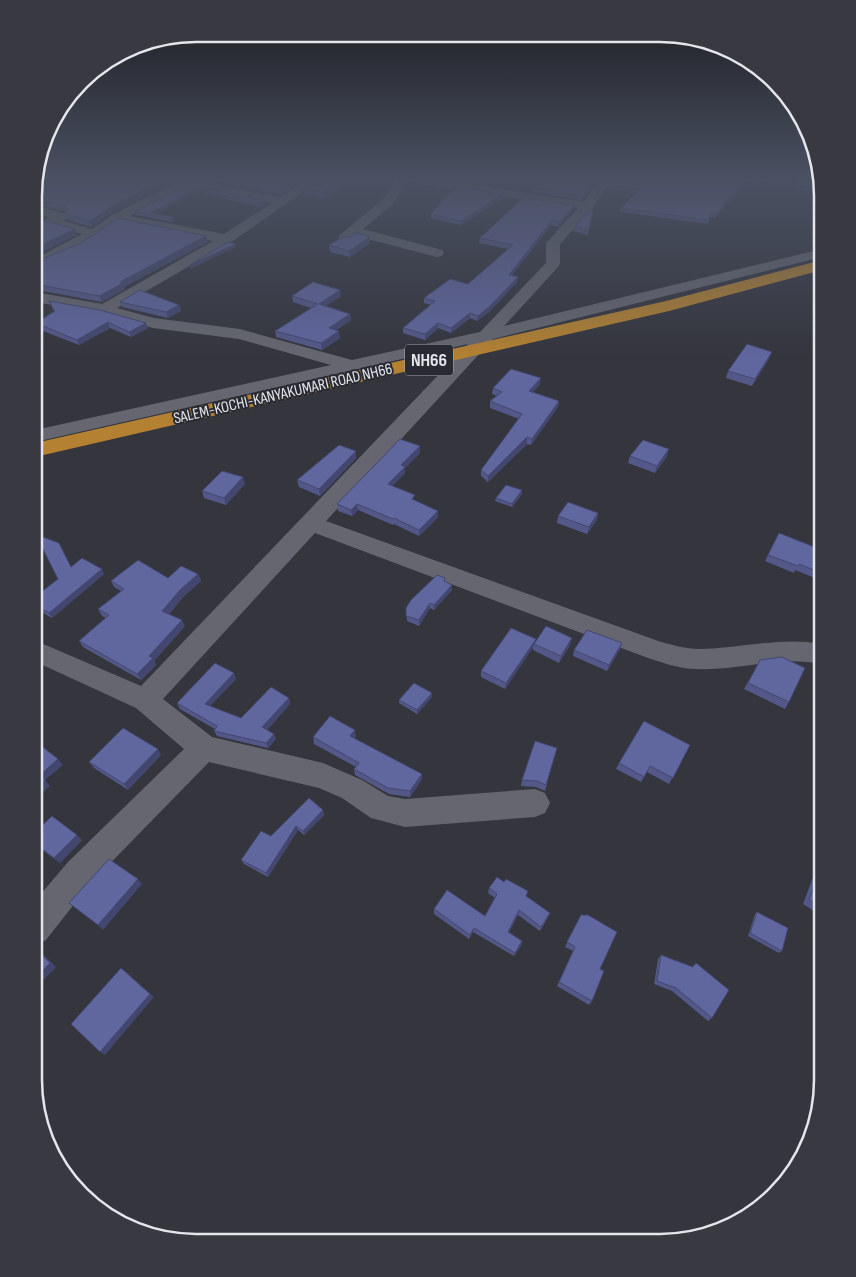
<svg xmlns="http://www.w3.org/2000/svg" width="856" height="1277" font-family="'Sofia Sans Condensed',sans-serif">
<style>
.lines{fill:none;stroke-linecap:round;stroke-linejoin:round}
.minor{fill:#65666f;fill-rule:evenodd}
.highway{fill:#b38131;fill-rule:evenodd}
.wall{fill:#535888}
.shaded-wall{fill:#43476f}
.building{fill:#60669e;stroke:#43476f}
.labels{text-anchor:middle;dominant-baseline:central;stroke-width:4;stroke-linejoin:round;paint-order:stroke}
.far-street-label{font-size:16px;fill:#e5e6eb;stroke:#2a2b32}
.shield{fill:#2a2b32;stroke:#adaeb4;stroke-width:1}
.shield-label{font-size:18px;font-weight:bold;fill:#e5e6eb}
.rim{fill:none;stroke:#e5e6eb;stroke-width:2.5}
</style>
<rect width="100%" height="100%" fill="#34353d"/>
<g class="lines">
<!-- minor -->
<path class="minor" d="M182 179H197L196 180 281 197 308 179H322L231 242 117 308 154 318 240 329 352 360 480 332 546 263V243L578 208 415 183 409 179 392 205 363 229 442 250 444 253 442 256 437 257 356 236 350 241H340L338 238 340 235 383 199 397 179H437L584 202 600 179H612L592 209 560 244V264L558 267 504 326 822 249V257L493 339 326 521 661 642C673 645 686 649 699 649 741 649 780 636 822 644V664C778 655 740 671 696 669 680 669 664 663 648 658L315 533 163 699 212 737 323 763 362 780 388 796 405 799 535 789 545 793 550 803 545 813 535 817 405 827 371 818 342 798 319 788 209 762 90 884 46 940 34 945V902L68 862 184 749 136 708 34 661V640L141 686 468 344 35 442V430L331 365 239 339 153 328 102 313 35 302V292L102 304 213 241 119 222 82 247 47 262 42 261 40 258 42 255 82 234 46 224 44 221 48 217 35 213V205L66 214 68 217 64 221 92 229 112 215ZM187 186 272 203 224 234 130 216Z"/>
<!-- highway -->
<path class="highway" d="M822 260V270L669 311 35 457V443L666 301Z"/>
</g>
<!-- wall -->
<path class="wall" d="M35 179 111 213 92 227 68 220 65 214 67 212 35 204Z
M205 179H305L281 195Z
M317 179H360L355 184 351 183 325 198 304 194V188Z
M528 179H598L581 200 533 192 534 188 535 187Z
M613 179H749L715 218 710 217 708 224 620 212 621 208 636 194 609 188V184Z
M819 179 822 193 794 188 795 185Z
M186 185 265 200 266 204 259 207 197 192 156 214 173 217 174 221 172 222 136 215 135 212Z
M503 198 461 225 431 218V214Z
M573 210 558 227 551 225 512 275 518 277 517 282 489 312 477 321 470 318 451 333 438 328 425 340 403 333V328L431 305 424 303V298L468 284 508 249 479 243 480 238Z
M593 210 588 235 574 231 575 226Z
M350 237H370V243L350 257 330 252 329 245Z
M208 242 124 287 125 289 102 302 43 291 35 288V262Z
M292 296H341L326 306 351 320 336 330 340 338 322 350 276 337 275 331 311 308 293 302Z
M49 301 148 328 131 337 110 328 79 345 38 329 36 323 54 312Z
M120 302 179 305 181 311 168 318 122 307Z
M769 359 752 386 726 378 728 371Z
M540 384 533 392 559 401 558 407 531 445 527 444 488 482 481 476V470L519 419 490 408V401L497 396 492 394 493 388Z
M356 451V458L320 496 299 487 297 480Z
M420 453 405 468V473L392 486 415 500 438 517 419 536 394 524 393 525 358 510 352 516 338 511 337 504Z
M630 456H667L655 473 628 463Z
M245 484 226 505 204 498 202 491Z
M522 494 512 507 495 501 496 498Z
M598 513 597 520 587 534 557 523 558 516Z
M779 533 822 550V581L795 570 794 573 765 561Z
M35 534 71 567 104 574 52 618 34 608 35 597 58 579Z
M198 574 201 581 183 597 169 614 185 626 154 661 156 665 141 680 83 647 79 641 106 618 102 616 98 609 121 591 114 587 111 581 168 578Z
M445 581 452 585V590L434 610 430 608 419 626 407 621 406 608Z
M822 630V642H820Z
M535 642 570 645 559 663 533 650V647L505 689 481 677V671Z
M622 643 620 649 607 671 573 656 574 650Z
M760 660 789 702 785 709 744 689Z
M236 679 210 706 241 718 289 698 290 704 267 730 276 739 268 748 217 736 214 731 215 729 180 709 177 703Z
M432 693V697L417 714 399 703V700Z
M356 736 354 738 422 774V779L410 797 389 794 355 775 354 769 356 767 314 744 313 737Z
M690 745 669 784 647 772 641 782 616 769 619 763Z
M557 748 545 791 536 787 521 786 522 780Z
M161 755 128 790 94 768 89 762Z
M323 810 324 815 304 835 298 830 268 877 244 864 241 860 271 836Z
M34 833 82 840 60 863 34 844Z
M821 867 822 868V916L803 904 815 872Z
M489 888 527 897 550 913 548 917 540 931 518 915 509 932 522 941 521 946 514 956 473 932 469 939 434 914V909L485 916 495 898 488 893Z
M757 912 782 951 779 953 748 936 755 914Z
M581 915 600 969 592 1001 589 1005 557 986 573 951 565 947Z
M661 955 692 967 696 963 712 1018 708 1021 672 991 654 984 658 959Z"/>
<!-- shaded-wall -->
<path class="shaded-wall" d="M166 179H179L111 213 92 227 90 221 109 208Z
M296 179H305L281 195 280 189Z
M348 179H351V183L325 198 324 193Z
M354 179H360L355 184Z
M595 179H598L581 200 582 196Z
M747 179H749L715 218 716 214Z
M197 189V192L154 215 150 213Z
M503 194V198L461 225V221Z
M265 200 266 204 259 207V203Z
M574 206 573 210 558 227 559 222Z
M42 212 44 218 42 221 40 215Z
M173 217 174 221 172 222 171 219Z
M552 220 551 225 508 280 509 275Z
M75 229 77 235 35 256V248Z
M206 236 208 242 124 287 125 289 102 302 99 296 120 282Z
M370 237V243L350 257 349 251Z
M236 244V247L190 269V265Z
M518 277 517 282 489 312 477 321 478 316Z
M340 290 341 296 320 310 319 304Z
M179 305 181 311 168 318 166 312Z
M470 313V318L451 333V328Z
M350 314 351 320 330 334 329 328Z
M108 322 110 328 79 345 77 340Z
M146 323 148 328 131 337 129 332Z
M438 323V328L425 340V334Z
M339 331 340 338 322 350 321 343Z
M772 352 769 359 752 386 755 379Z
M541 378 540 384 528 397 529 391Z
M559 401 558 407 531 445 532 439Z
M527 437V444L488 482V476Z
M420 446V453L405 468V473L388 491V484L401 465Z
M669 449 667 456 655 473 657 466Z
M356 451V458L320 496 319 489Z
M243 477 245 484 226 505 224 498Z
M522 490V494L512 507V504Z
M357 504 358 510 352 516 351 510Z
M438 511V517L419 536V530Z
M598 513 597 520 587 534 589 527Z
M36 535 39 540 35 544V536Z
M102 569 104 574 52 618 49 613Z
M198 574 201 581 183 597 165 618 162 611 180 590Z
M452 585V590L434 610V605Z
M430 603V608L419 626V620Z
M182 620 185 626 154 661 156 665 141 680 137 674 149 656Z
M572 638 570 645 559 663 561 656Z
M536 639 533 647 505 689 506 683Z
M622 643 620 649 607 671 609 665Z
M234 673 236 679 207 709 205 704Z
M432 693V697L417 714V710Z
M289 698 290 704 264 733 262 727Z
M355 730 356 736 351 742 350 736Z
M274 734 276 739 268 748 266 743Z
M36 735 41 741 37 744 34 741V736Z
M158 749 161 755 128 790 124 784Z
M58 759 63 765 45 780 50 786 34 801V791L39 776Z
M422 774V779L410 797V791Z
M323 810 324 815 304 835 303 831Z
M296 826 298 830 268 877 266 873Z
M77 835 82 840 60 863 54 858Z
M138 879 142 884 103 930 98 925Z
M519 910 518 915 507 936 508 932Z
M474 928 473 932 469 939 470 935Z
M522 941 521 946 514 956 515 953Z
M34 947 40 951 56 967 34 990Z
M121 968 154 997 105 1055 100 1052Z"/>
<!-- building -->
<path class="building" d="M35 179H111L114 180 116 179H166L109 208 90 221 65 214 68 211 64 206 35 199Z
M230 179H296L280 189Z
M317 179H348L324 193 304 188Z
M531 179H595L582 196 534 188 537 186Z
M613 179H747L716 214 711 213 709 220 621 208 639 190 609 184Z
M799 179H819L821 190 795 185Z
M186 185 265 200 259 203 197 189 150 213 173 217 171 219 135 212Z
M454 187 503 194 461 221 431 214Z
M524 197 574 206 559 222 552 220 509 275 518 277 489 307 478 316 470 313 451 328 438 323 425 334 403 328 435 301 424 298 450 279 468 284 513 245 480 238Z
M35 210 42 212 40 215 43 220 75 229 35 248Z
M590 210H593L589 230 575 226Z
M118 218 206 236 120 282 123 283 99 296 40 285 35 283V280L42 277 35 275V262L81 243Z
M356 232 370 237 349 251 329 245 343 237H350Z
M228 242 236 244 190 265Z
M313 282 340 290 319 304 350 314 329 328 339 331 321 343 275 331 318 304 292 296Z
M140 290 179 305 166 312 120 302Z
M49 301 100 310 146 323 129 332 108 322 77 340 36 323 55 311Z
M747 344 772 352 755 379 728 371Z
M511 369 541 378 529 391 559 401 532 439 527 437 488 476 481 470 522 414 490 401 502 392 493 388Z
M400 439 420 446 401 465 405 467 388 484 415 495 412 499 438 511 419 530 394 518 393 519 357 504 351 510 337 504Z
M643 440 669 449 657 466 630 456Z
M339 445 356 451 319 489 297 480Z
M222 471 243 477 224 498 202 491Z
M506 485 522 490 512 504 496 498Z
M568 502 598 513 589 527 558 516Z
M779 533 822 550V573L799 564 798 566 768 555Z
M35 534 59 543 71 567 82 558 102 569 49 613 34 605 35 597 58 579 36 535 35 536Z
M138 560 168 578 181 566 198 574 180 590 162 611 182 620 149 656 153 658 137 674 79 641 109 615 98 609 124 589 111 581Z
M437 575 445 578 444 581 452 585 434 605 430 603 419 620 406 616V608L411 600Z
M546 626 572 638 561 656 534 644Z
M511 628 536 639 506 683 481 671Z
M587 630 622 643 609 665 574 650Z
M782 657 805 668 789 702 748 683 760 660Z
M215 663 234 673 205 704 241 718 271 687 289 698 262 727 274 734 266 743 214 731 217 726 177 703Z
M414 683 432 693 417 710 399 700Z
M330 716 355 730 350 736 422 774 410 791 388 788 354 769 359 763 313 737Z
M644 721 690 745 673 778 650 766 644 777 619 763Z
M123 728 158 749 124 784 89 762Z
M34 740 58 759 39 776 45 780 34 791Z
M535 741 557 748 546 785 537 781 522 780Z
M309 798 323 810 303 831 296 826 266 873 241 860 261 831 271 836Z
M52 816 77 835 54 858 34 843V833Z
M109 859 138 879 98 925 69 903Z
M821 867 822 868V907L809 900Z
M497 877 504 882 506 879 528 891 526 896 550 913 541 927 519 910 508 932 522 941 515 953 474 928 470 935 434 909 447 890 485 916 497 894 489 888Z
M757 912 788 928 782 951 750 933Z
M581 915H588L617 932 600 969 604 971 592 1001 559 982 575 947 567 942Z
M34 947 50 963 34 980Z
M661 955 693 967 696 963 729 990 712 1018 676 988 657 981Z
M121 968 150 994 100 1052 71 1024Z"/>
<!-- sky -->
<linearGradient id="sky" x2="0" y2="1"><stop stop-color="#1d1d22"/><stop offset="0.5" stop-color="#4a5162"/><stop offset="1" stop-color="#4a5162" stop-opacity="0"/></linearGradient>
<rect width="856" height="358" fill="url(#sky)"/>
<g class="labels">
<!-- far-street labels -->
<g class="far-street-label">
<text transform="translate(283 394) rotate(-13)">SALEM-KOCHI-KANYAKUMARI ROAD NH66</text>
</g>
<!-- shield labels -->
<rect class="shield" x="405" y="344.5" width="48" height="31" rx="4"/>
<g class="shield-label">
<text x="429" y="360">NH66</text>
</g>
</g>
<!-- crop -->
<path d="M0 0H856V1277H0ZM196 42H660A154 154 0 0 1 814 196V1080A154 154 0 0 1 660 1234H196A154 154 0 0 1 42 1080V196A154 154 0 0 1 196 42Z" fill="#393a41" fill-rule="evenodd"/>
<path class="rim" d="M196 42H660A154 154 0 0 1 814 196V1080A154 154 0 0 1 660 1234H196A154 154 0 0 1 42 1080V196A154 154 0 0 1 196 42Z"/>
</svg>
